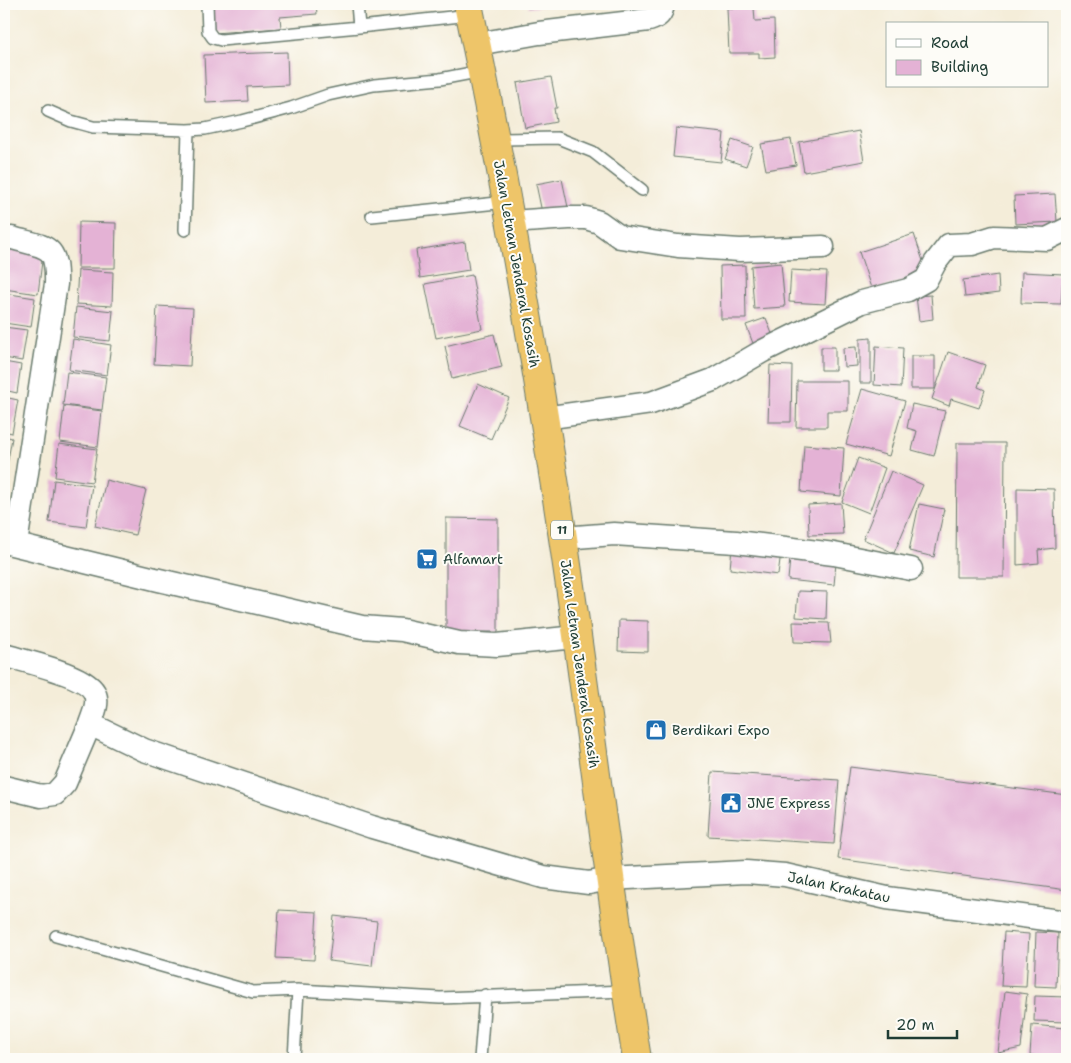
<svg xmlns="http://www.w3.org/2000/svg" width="1071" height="1063" font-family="'Shantell Sans',sans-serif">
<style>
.building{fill:#e4b2d5}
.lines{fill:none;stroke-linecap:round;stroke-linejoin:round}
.lane-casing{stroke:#6a7b6e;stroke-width:14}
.street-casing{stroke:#6a7b6e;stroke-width:25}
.highway-casing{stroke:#6a7b6e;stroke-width:30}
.lane{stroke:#fff;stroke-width:11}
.street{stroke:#fff;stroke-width:22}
.highway{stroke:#eec569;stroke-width:28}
.labels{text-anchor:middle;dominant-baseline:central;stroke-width:4;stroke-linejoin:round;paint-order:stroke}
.shield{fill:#fdfcf7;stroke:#62766e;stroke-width:1}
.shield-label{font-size:12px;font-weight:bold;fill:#1f3d34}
.street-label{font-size:14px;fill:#1f3d34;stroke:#fdfcf7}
.poi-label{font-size:14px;fill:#1f3d34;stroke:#fdfcf7;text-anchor:start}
</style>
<rect width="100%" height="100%" fill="#fdfcf7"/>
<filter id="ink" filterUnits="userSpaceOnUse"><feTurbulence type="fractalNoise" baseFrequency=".02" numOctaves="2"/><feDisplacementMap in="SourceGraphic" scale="10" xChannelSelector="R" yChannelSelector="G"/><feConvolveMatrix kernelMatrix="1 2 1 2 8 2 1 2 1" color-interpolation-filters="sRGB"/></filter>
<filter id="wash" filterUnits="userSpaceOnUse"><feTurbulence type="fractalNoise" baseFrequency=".0096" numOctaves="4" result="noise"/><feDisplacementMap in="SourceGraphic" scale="20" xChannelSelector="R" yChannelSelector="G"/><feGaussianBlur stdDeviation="1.12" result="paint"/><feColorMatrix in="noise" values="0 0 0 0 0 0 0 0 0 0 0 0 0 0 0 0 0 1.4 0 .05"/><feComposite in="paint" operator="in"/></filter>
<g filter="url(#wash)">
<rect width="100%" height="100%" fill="#f4edd9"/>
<g id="blocks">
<!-- building -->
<path class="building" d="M212 4H316L317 14 280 17 281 28 214 33Z
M528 4H557V5L528 8Z
M727 8H754L755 21 774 20 775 57 759 58V53H729Z
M287 52 288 85 247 87 248 101 206 103 204 55Z
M551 77 557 108H554L556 122 525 128 517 83Z
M676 128 724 133 721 162 673 157Z
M859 131 864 161 804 172 799 142Z
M791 139 796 165 766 170 761 144Z
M732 140 753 147 746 166 725 159Z
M562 179 569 212 543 217 536 184Z
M1055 194 1057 222 1015 224 1014 196Z
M79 222 116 223 115 268H78Z
M914 234 927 273 872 291 859 252Z
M465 242 469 270 420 278 416 250Z
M4 248 43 253 38 294 4 289Z
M781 263 785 307 754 309 751 266Z
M745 265 746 319H721L720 266Z
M78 270 113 272 112 306 76 304Z
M791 270 827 272 825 304 789 302Z
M1022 272 1063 274 1061 304 1021 303Z
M472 275 482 329 436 338 425 284Z
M998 275 999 293 965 297 963 280Z
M4 293 35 298 31 327 4 323Z
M931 295 933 319 919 321 916 296Z
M157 306 193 308 190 366 154 364Z
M76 307 113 311 110 341 73 337Z
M766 318 774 339 754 346 746 325Z
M4 327 27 330 22 361 4 358Z
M494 334 502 367 452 379 445 346Z
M871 338V383H860V339Z
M73 339 111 345 107 375 69 370Z
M876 346 903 348 901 387 874 385Z
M821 347H835V370H821Z
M856 347 857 366 844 367 843 348Z
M948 352 985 365 978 387 985 390 979 408 951 399 949 406 932 399Z
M911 356H935V389H911Z
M4 362 21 365 17 393 4 390Z
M770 365 792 366 791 422H768Z
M67 372 106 377 102 410 63 405Z
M797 381H848V411H827V427H796Z
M478 384 509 398 491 439 460 426Z
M862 389 905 401 889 456 846 444Z
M4 397 18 400 12 433 4 431Z
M912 404 945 411 934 456 912 450 917 431 907 428Z
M64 406 102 411 98 447 60 442Z
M4 436 12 438 6 470 4 469Z
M957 443H1005L1004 577H956Z
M59 444 97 449 92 482 55 477Z
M804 445 844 448 841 496 801 492Z
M858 458 885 468 869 513 842 502Z
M891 471 923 485 894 553 863 539Z
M54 480 92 485 86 527 49 522Z
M106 480 146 490 135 535 95 526Z
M1017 488 1054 489 1055 548 1038 550 1039 563 1017 565Z
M841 503 843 534 809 535 808 505Z
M919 504 944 509 934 557 909 551Z
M446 518 498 519V632H446Z
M732 547 781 552 778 575 730 569Z
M790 558 836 563 834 585 788 580Z
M798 591 827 592 826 619 796 617Z
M619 620 648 621V652L618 651Z
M793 622 829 623 831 643 794 642Z
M850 767 1067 795V890L838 859Z
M712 772 839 780 834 844 708 836Z
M279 910 317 912 314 960 276 958Z
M334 916 377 921 372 966 329 961Z
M1004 932 1029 934 1026 987 1001 986Z
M1036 932 1058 933 1056 987 1034 986Z
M1062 958H1067V990H1062Z
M1005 991 1027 994 1021 1048 998 1053Z
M1035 996 1067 997V1022L1034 1021Z
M1032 1025 1065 1028 1063 1058 1030 1055Z"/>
</g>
</g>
<g filter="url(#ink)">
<use href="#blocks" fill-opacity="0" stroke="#6a7b6e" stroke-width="1"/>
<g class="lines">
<!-- lane casing -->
<g class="lane-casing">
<path id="lane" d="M207 4 208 31 213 38 221 40 359 27
M357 4 359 27 470 15
M48 111 71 121 93 127 188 130 205 129 242 121 291 108 328 95 374 85 440 79 482 71
M495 139 558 138 593 152 642 190
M372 216 507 202
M185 230 188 130
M56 936 253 992 298 990 440 998 626 991
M294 1059 298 990
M480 1059 485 995"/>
</g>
<!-- street casing -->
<g class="street-casing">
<path id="street" d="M477 44 539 33 649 20C658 17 662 14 663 4
M511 222 569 218H586L599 222 620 237 678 246 740 250 823 247
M12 238C47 248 57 243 56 284L16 544
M544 418 651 403 713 380 763 351 862 302 908 290 926 280 935 263 949 245 972 244 994 237 1047 239 1067 229
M563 538 614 534 736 542 834 554 911 569
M4 542 159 580 362 627 402 630 459 643 497 645 576 637
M4 655C23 661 89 675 95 694 99 704 93 715 90 724L144 750 372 827 543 877 589 883 609 879 746 872 785 875 887 898 1067 922
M4 787 41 796 55 794 65 783 90 724"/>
</g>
<!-- highway casing -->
<g class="highway-casing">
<path id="highway" d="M468 4C505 181 536 359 563 538 589 712 609 886 637 1059"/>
</g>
<!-- lane -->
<use href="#lane" class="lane"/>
<!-- street -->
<use href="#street" class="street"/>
<!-- highway -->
<use href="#highway" class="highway"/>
</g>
</g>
<!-- icons -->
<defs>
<g id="supermarket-square" transform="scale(1.125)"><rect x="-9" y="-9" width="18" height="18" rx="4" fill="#1f6fb2" stroke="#fdfcf7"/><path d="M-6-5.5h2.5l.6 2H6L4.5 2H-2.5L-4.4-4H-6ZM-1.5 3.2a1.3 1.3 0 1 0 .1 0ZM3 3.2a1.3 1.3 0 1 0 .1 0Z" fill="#fff"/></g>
<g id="shop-square" transform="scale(1.125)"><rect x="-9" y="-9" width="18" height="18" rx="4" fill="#1f6fb2" stroke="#fdfcf7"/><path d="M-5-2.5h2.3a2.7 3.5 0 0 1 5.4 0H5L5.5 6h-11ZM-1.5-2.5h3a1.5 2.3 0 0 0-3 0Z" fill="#fff"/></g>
<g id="civic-square" transform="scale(1.125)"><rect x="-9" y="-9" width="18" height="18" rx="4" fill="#1f6fb2" stroke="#fdfcf7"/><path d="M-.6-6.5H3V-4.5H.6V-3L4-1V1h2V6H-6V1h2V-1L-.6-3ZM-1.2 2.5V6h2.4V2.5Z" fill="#fff"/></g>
</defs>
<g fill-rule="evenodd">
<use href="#supermarket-square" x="427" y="559"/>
<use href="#shop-square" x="656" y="730"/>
<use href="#civic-square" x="731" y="803"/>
</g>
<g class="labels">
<!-- shield labels -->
<rect class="shield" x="551" y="520.5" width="22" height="19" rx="4"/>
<g class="shield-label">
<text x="562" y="530">11</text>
</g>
<!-- street labels -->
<g class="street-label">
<text transform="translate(517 264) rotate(80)">Jalan Letnan Jenderal Kosasih</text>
<text transform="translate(580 664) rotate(82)">Jalan Letnan Jenderal Kosasih</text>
<text transform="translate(839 887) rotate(12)">Jalan Krakatau</text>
</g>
<!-- poi labels -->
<g class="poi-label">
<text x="443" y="559">Alfamart</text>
<text x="672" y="730">Berdikari Expo</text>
<text x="747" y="803">JNE Express</text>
</g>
</g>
<!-- margin -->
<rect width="1071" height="1063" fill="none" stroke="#fdfcf7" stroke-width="20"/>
<!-- legend -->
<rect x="886" y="22" width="162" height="65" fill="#fdfcf7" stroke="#a4b0a9"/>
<rect x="896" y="39" width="25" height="8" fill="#ffffff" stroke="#a4b0a9"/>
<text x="931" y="48" font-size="15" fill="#1f3d34">Road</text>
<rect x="896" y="60" width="25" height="15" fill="#e4b2d5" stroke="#a4b0a9"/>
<text x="931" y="72" font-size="15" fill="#1f3d34">Building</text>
<!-- scale -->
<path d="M888 1030v8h69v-8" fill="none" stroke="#1f3d34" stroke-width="2.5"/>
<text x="896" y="1030" font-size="15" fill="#1f3d34" stroke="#fdfcf7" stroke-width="4" paint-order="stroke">20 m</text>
</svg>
